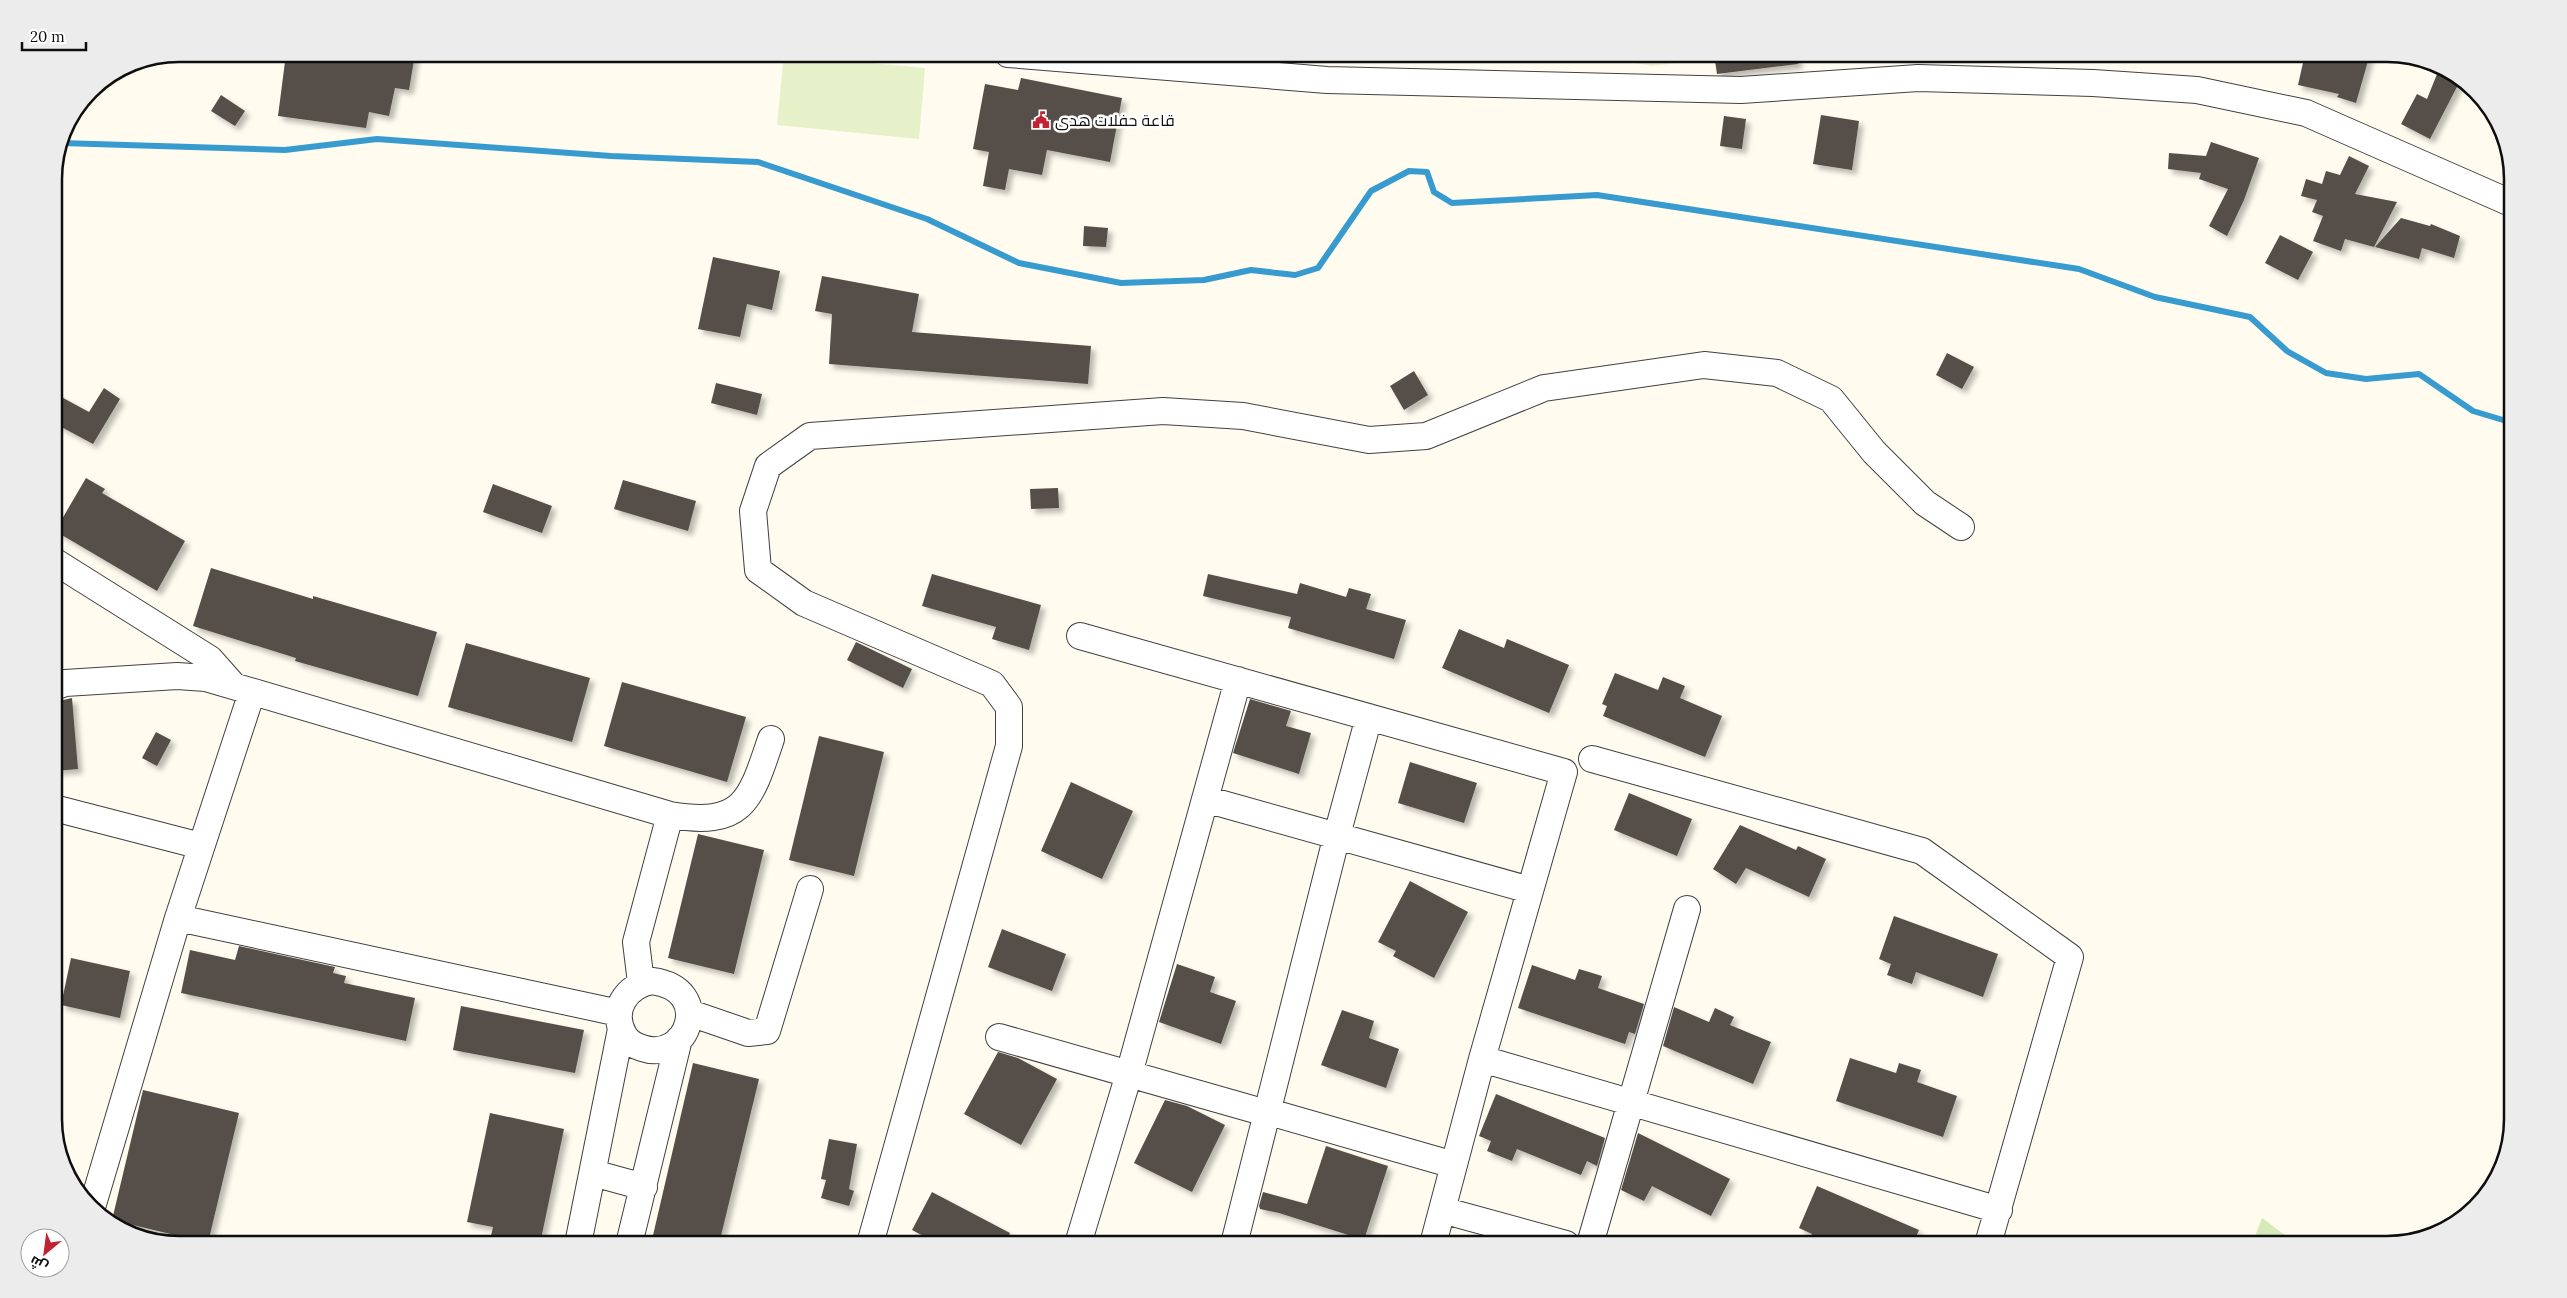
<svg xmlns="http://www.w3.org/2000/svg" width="2567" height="1298" font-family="Lora,Cairo,serif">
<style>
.green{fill:#d5eab8}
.pitch{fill:#e6f1ca}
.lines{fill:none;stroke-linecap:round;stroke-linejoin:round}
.stream{stroke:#389bd0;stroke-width:6}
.building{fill:#574f4a;filter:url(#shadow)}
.minor-casing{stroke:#414141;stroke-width:28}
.minor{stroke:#fff;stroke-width:26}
.labels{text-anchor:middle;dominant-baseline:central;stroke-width:5;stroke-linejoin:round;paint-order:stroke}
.poi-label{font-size:16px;fill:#0e0e0e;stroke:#fff;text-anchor:start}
.rim{fill:none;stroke:#0e0e0e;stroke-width:2.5}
</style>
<defs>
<filter id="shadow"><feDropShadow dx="4.5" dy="4.5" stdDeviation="2.5" flood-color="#0004"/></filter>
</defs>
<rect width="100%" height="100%" fill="#fffbef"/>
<!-- green -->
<path class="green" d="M2262 1218 2297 1244H2252Z"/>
<!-- pitch -->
<path class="pitch" d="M1588 54H1746L1652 66Z
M784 55 925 68 919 139 777 125Z"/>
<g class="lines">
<!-- stream -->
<path class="stream" d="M61 143 285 150 377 139 611 156 758 162 927 219 1019 263 1121 283 1204 280 1251 270 1295 275 1318 268 1371 191 1409 171 1427 172 1434 192 1452 203 1597 195 2079 269 2155 297 2250 317 2287 351 2326 373 2366 379 2419 374 2473 411 2513 423"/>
</g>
<!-- building -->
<path class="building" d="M286 54H415L409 90 395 88 389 116 369 112 366 128 278 116Z
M1714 54H1797L1798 64 1717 74Z
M2305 54H2370L2356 103 2337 97 2339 94 2298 85Z
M2437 74 2459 83 2430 139 2401 124 2417 94 2427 99Z
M1021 78 1122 98 1110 162 1047 150 1042 175 1009 169 1005 190 983 186 989 152 973 149 985 84 1018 90Z
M221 95 245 111 235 126 211 111Z
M1821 115 1859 121 1852 170 1813 164Z
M1724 116 1746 119 1742 149 1720 146Z
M2211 142 2259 158 2244 200 2227 236 2209 226 2228 189 2199 179 2201 173 2168 169 2169 153 2206 156Z
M2349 156 2369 166 2355 194 2397 202 2374 247 2345 239 2341 251 2313 241 2323 216 2312 212 2317 200 2301 196 2306 179 2322 184 2326 171 2340 175Z
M2401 218 2430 226 2431 224 2460 236 2454 258 2422 248 2419 259 2375 247Z
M1084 226 1108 228 1106 247 1083 246Z
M2280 235 2313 252 2298 280 2265 263Z
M713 257 780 271 772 310 747 304 740 337 698 329Z
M822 276 919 294 912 332 1091 346 1088 384 829 364 832 314 815 311Z
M1947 353 1974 367 1962 389 1936 375Z
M1414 371 1428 395 1404 410 1390 386Z
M716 383 762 394 757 415 711 403Z
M104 388 120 399 93 444 54 423V393L89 412Z
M86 478 105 489 102 493 185 541 157 591 55 531Z
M623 480 696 501 688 531 614 509Z
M493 484 552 506 542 533 483 512Z
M1058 488 1059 508 1031 509 1030 489Z
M211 568 313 599V596L437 632 418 696 295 661 296 658 193 626Z
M932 574 1041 605 1029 650 992 639 996 627 922 606Z
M1208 574 1297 594 1300 583 1346 597 1349 588 1371 594 1366 609 1406 620 1394 659 1288 628 1291 617 1203 596Z
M1459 629 1504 648 1507 639 1569 665 1549 713 1442 668Z
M856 642 912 669 903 688 847 660Z
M466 643 590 678 572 742 448 707Z
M1615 673 1658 690 1663 677 1685 686 1680 698 1722 716 1705 757 1603 716 1607 706 1602 704Z
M622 682 746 717 727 782 604 746Z
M72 698 78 769 54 771V702Z
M1250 699 1291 711 1286 726 1311 733 1299 774 1233 753Z
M156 732 171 740 157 766 142 758Z
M819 736 884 752 854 876 789 860Z
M1410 762 1477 783 1464 823 1398 803Z
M1071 782 1133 811 1102 879 1041 851Z
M1629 793 1692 819 1677 856 1614 830Z
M1740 825 1796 850 1798 846 1826 859 1809 897 1746 868 1736 884 1713 869Z
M698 834 764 850 734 974 668 958Z
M1410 881 1468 912 1434 978 1393 956 1396 951 1378 942Z
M1894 916 1998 954 1983 997 1916 972 1912 984 1887 975 1891 964 1879 959Z
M1002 929 1066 954 1052 991 988 967Z
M239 946 335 967 333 973 346 976 344 983 415 998 406 1041 181 993 190 950 235 960Z
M71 958 130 971 120 1018 61 1005Z
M1177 964 1215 977 1210 992 1236 1001 1221 1044 1159 1022Z
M1532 965 1575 980 1579 969 1602 976 1598 988 1644 1004 1635 1034 1629 1032 1625 1044 1518 1008Z
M461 1006 584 1030 575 1073 453 1050Z
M1674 1007 1709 1022 1715 1008 1734 1017 1730 1025 1771 1042 1753 1084 1663 1046Z
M1342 1010 1374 1021 1369 1038 1399 1049 1386 1088 1321 1065Z
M998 1052 1018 1058 1057 1079 1021 1145 964 1114Z
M1850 1058 1896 1073 1899 1063 1921 1070 1917 1082 1957 1096 1943 1137 1836 1101Z
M693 1063 759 1079 719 1244H651Z
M143 1090 239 1113 208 1243 112 1220Z
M1496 1094 1605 1138 1597 1166 1587 1161 1581 1175 1517 1149 1512 1161 1487 1151 1491 1141 1479 1136Z
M1165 1100 1187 1106 1225 1125 1192 1192 1134 1163Z
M490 1113 564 1129 540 1244H489L493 1227 467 1222Z
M1638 1133 1730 1179 1711 1216 1652 1186 1644 1201 1621 1190Z
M829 1139 857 1144 849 1189 854 1191 849 1206 821 1198 826 1180 821 1179Z
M1326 1146 1388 1166 1364 1240 1279 1213 1260 1209 1259 1206 1263 1192 1307 1204Z
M1817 1186 1919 1230 1913 1244H1808L1812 1234 1799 1228Z
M932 1192 1010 1233 1005 1244H939L912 1230Z"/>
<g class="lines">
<!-- minor casing -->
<g class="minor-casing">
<path id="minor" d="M1008 54 1327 80 1741 90 1918 78 2093 83 2197 90 2306 113 2513 204
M54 561 210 659 233 685
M1080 636 1564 772 1482 1059 1433 1244
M54 687 65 683 177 676 206 678 670 815 636 942 641 983
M1592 759 1922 851 2070 957 1988 1244
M1205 799 1530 890
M54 808 201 846
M670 815C743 827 750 802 771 739
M178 918 619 1013
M652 981C715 989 688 1064 642 1048 635 1046 628 1042 624 1035 610 1010 626 986 652 981Z
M690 1013 748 1033 767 1031 810 889
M999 1037 1252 1109
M1482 1059 1999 1210
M1269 1112 1454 1165
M593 1173 644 1187
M93 1204 178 918 252 692
M1442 1210 1566 1244
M578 1244 621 1029
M629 1244 679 1039
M870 1244 1009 746V707L992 684 804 603 758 570 753 511 768 466 810 436 1163 411 1243 416 1369 440 1426 436 1544 388 1704 365 1777 373 1831 399 1874 452 1925 503 1961 527
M1078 1244 1129 1074 1238 680
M1234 1244 1337 835 1369 717
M1590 1244 1687 909"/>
</g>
<!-- minor -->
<use href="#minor" class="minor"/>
</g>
<!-- icons -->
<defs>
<g id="civic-bare" transform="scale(1.35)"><path d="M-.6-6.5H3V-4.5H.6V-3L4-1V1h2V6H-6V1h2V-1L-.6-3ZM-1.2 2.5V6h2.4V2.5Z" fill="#c22332" stroke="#fff" stroke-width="2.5" paint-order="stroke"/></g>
</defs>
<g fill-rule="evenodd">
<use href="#civic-bare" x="1041" y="120"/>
</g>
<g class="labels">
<!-- poi labels -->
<g class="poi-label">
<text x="1055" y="120">قاعة حفلات هدى</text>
</g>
</g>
<!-- crop -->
<path d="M0 0H2567V1298H0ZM179 62H2387A117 117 0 0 1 2504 179V1119A117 117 0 0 1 2387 1236H179A117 117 0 0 1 62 1119V179A117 117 0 0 1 179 62Z" fill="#ececec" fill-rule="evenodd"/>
<path class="rim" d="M179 62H2387A117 117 0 0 1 2504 179V1119A117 117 0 0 1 2387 1236H179A117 117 0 0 1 62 1119V179A117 117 0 0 1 179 62Z"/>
<!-- north arrow -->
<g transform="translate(45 1253) rotate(209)"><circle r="24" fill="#ffffff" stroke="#9f9f9f"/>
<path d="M0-4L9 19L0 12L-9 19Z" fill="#c22332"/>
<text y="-8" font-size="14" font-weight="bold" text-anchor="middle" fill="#0e0e0e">ش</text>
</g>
<!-- scale -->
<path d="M22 42v8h64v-8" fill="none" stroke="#0e0e0e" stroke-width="2.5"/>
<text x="30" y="42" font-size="15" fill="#0e0e0e" stroke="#ffffff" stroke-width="4" paint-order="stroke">20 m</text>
</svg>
